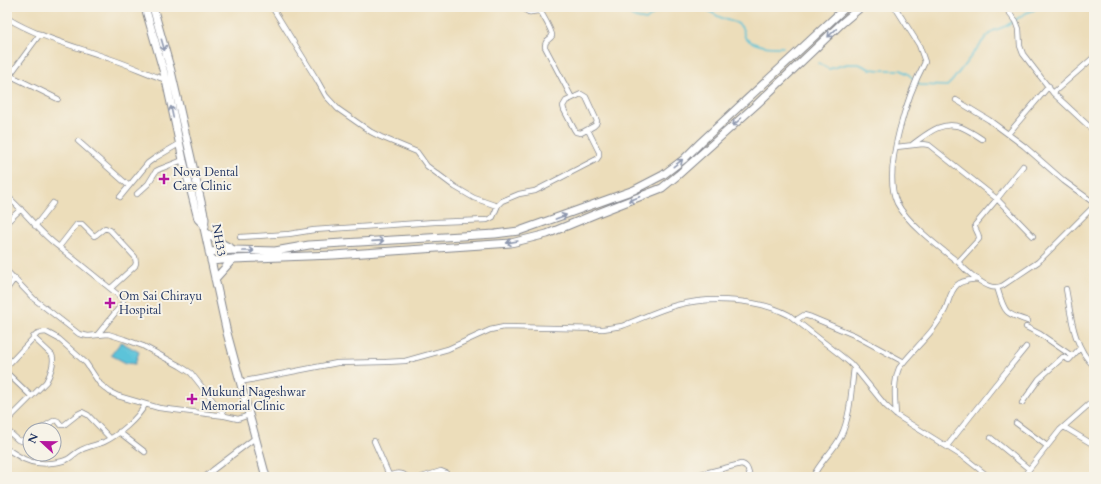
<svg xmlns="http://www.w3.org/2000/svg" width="1101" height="484" font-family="Cardo,serif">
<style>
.water{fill:#5cc3d9;stroke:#3c799c}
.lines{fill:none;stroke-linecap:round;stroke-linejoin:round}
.stream{stroke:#5cc3d9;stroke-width:1.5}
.street-casing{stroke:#84868c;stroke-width:6}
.secondary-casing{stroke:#84868c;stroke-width:9}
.street{stroke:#fff;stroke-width:4.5}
.secondary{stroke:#fff;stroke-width:7}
.oneway{stroke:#8d97ae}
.poi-dot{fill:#b5179e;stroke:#f7f3e8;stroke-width:1.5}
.labels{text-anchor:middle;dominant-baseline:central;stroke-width:4;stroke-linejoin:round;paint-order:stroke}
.poi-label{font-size:12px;fill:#1b2f5e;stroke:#f7f3e8;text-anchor:start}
.street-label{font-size:12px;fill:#1b2f5e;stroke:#f7f3e8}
</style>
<rect width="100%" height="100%" fill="#f7f3e8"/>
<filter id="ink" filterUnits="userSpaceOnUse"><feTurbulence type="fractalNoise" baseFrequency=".025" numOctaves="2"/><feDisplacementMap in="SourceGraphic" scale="8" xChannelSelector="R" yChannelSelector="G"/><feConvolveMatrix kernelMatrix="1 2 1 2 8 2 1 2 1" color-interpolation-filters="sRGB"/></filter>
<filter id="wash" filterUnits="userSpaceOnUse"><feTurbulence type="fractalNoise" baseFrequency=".012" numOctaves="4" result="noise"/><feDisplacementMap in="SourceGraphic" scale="16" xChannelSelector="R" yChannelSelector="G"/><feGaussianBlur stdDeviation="0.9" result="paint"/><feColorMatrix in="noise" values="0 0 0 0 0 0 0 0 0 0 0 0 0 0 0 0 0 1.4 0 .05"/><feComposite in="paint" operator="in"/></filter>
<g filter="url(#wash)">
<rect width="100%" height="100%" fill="#ecddba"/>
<!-- water -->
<path class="water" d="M121 342 139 352 135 364 126 363 111 355Z"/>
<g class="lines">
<!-- stream -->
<path class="stream" d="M621 7 635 18 646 20 662 7
M672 7 675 9 680 7
M705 7C710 13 717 16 724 19 731 22 739 21 743 30 744 33 744 36 746 39 759 47 768 47 783 47
M818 63 829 69 847 64H859L870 69 880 70H901L908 74 920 85 947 86 952 81 986 37 993 31 1006 26 1026 13 1034 10 1037 7"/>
</g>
</g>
<g filter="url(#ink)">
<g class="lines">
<!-- street casing -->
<g class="street-casing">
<path id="street" d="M272 7 317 80 326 96 338 109 371 132 381 137 417 152 427 166 455 187 474 198 497 206
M524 7C529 17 533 9 541 12 543 16 553 32 552 36 549 41 545 39 545 47L572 98
M895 7 919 45 925 62C909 92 881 170 897 203 908 224 939 247 958 262 965 270 982 285 992 287 996 288 998 287 1002 286L1038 262 1094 206
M1005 7 1016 21 1019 29 1020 46 1023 54 1053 93 1094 131
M7 18C38 37 74 46 108 58 127 64 146 73 166 80
M7 74 58 99
M10 75 40 34
M1053 93 1094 57
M581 94 586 97 597 121 596 124 594 126 581 133 576 132 574 129 564 110 563 106 566 101Z
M956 100 989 120 1024 146 1064 181 1094 203
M1008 134 1049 86
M78 141 129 186
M913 144C927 134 942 120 961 127 968 130 976 135 982 139
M896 147 923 144 929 145 997 199 1033 236
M137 194 148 184 156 171 160 169 183 160
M7 196C26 212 39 233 59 247L122 298 123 300V303L98 334
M120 197 148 163 155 158 179 144
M7 222 21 209
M35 226 53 203
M240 237 289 234 314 230 435 222 487 220 493 217 498 205 502 201 519 194 535 191 597 159 599 156V152L588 130
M59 247 77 224H82L94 236 96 235 105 228 110 230 135 257 136 263 135 266 111 288
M958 262 979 239C980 233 974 230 975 225L997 199 1023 166
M7 271 34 299 79 334 88 336 108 334 124 339 143 346 180 366 191 373 225 416 238 419 249 415
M997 287C1005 312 1003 313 1028 321
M7 289 15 278
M1066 289C1071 315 1073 347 1094 366
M796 320 804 315 811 317 854 335 904 362
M1026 327 1040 334 1072 356
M7 366 38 333 46 332 59 339 86 363 100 384 110 392 118 396 159 408 225 416
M7 373 31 396
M240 382 337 363 386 362 405 361 448 349 481 334 490 330 504 327 603 329 622 326C640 319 658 310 677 305 711 296 758 299 789 315L839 354 850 363 859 373 885 405 896 415 965 458 989 477
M1022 403 1039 379 1063 357 1069 360 1080 348
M896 415C895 399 893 383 899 368 914 348 934 333 945 310 949 302 950 291 957 285 962 280 971 280 978 279
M7 421 46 382C50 375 55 362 52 355L33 337
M1016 423 1047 446
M1064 427 1094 445
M38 430 55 420 58 421 61 425H64L78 414 82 412 88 415 110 438
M119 432 145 452
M7 436 9 432 18 440 21 441 30 436
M991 438 1029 469
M374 441 389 475
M947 446 995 385 1026 347
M7 449C17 455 26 462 38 463 46 464 60 463 68 459 73 456 76 452 81 450 88 446 97 445 104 442 119 435 137 419 145 405
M205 477 213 470 255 438
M385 477C393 474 401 471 407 477
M422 477 441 471 446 473 447 477
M694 477 697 475 741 464C748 465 748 471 750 477
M813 477C820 461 834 451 841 436 851 415 851 390 854 368
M1023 477 1060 430 1094 400"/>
</g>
<!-- secondary casing -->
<g class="secondary-casing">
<path id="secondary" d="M145 7 166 80 183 160 198 219 205 226
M153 7 171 71 205 219 204 228 227 333 266 477
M205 232 223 244 234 250
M209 252 235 250 275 251 309 245 495 234 519 231 634 190 663 175 684 159 701 142 846 7
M211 261 233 259 334 255 511 243 547 234 598 213 662 188 678 175 757 104 842 23 861 7
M215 279 233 259"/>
</g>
<!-- street -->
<use href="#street" class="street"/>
<!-- secondary -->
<use href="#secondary" class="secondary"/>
</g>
<!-- one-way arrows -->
<defs><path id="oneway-shaft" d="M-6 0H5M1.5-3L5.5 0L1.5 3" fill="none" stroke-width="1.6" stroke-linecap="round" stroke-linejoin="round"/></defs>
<g class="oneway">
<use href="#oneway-shaft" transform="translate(832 33) rotate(136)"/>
<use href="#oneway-shaft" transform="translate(163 45) rotate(74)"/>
<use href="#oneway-shaft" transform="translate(172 112) rotate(-102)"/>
<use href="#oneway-shaft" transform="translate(737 122) rotate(138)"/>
<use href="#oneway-shaft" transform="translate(678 163) rotate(-38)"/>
<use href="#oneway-shaft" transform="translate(634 199) rotate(159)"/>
<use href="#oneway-shaft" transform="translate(561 217) rotate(-20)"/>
<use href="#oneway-shaft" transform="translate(378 241) rotate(-4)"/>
<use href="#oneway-shaft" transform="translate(512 242) rotate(170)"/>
<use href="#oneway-shaft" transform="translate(248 251)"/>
</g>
</g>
<!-- markers -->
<g class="poi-dot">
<path d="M162 173h4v4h4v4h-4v4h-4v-4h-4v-4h4z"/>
<path d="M108 297h4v4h4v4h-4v4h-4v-4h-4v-4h4z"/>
<path d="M190 393h4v4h4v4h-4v4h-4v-4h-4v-4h4z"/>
</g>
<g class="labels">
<!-- poi labels -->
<g class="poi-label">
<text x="173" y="172">Nova Dental<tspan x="173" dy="14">Care Clinic</tspan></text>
<text x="119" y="296">Om Sai Chirayu<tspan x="119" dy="14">Hospital</tspan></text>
<text x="201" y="392">Mukund Nageshwar<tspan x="201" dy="14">Memorial Clinic</tspan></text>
</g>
<!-- street labels -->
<g class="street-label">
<text transform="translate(219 240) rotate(81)">NH33</text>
</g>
</g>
<!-- margin -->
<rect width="1101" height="484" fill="none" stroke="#f7f3e8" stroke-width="24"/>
<!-- north arrow -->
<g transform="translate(42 442) rotate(292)"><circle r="19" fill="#f7f3e8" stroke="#9fa5b1"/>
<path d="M0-3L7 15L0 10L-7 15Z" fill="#b5179e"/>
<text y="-6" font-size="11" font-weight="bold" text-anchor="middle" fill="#1b2f5e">N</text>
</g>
</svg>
